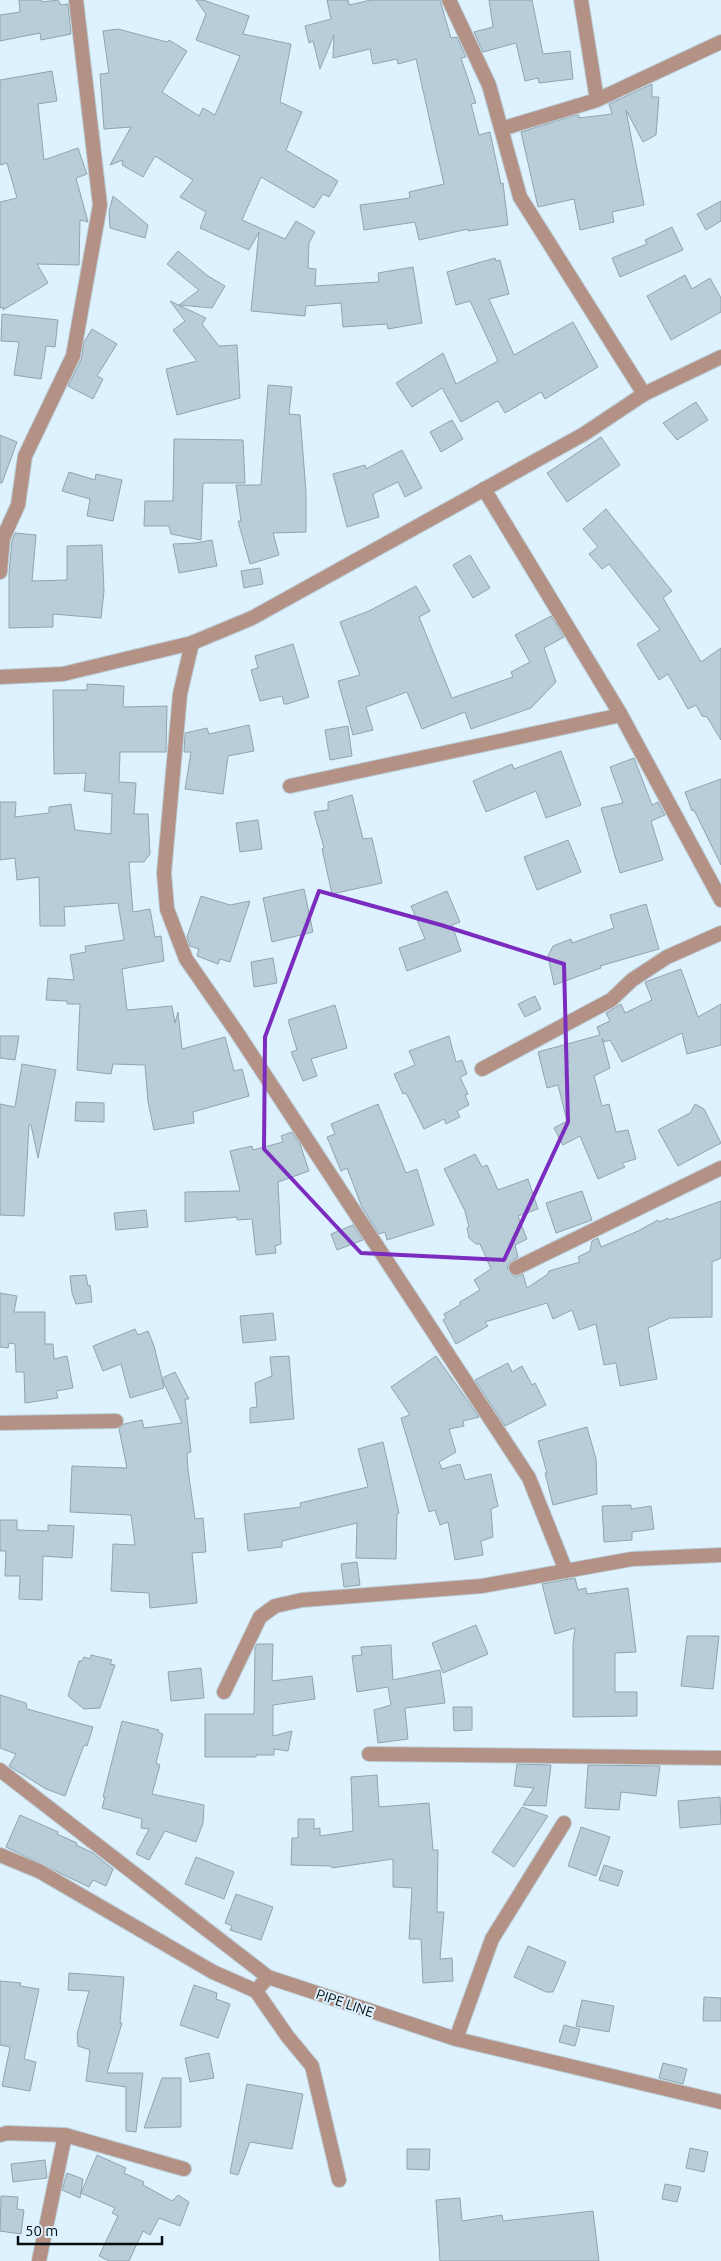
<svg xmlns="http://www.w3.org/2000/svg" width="721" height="2261" font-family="Ubuntu,sans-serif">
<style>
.building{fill:#b8cdd8;stroke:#90a4af}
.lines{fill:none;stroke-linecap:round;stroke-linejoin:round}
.minor-casing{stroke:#bbcdd8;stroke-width:16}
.tertiary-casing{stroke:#bbcdd8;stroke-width:16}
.minor{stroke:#b39285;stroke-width:14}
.tertiary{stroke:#b39285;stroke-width:14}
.marked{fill:none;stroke:#7b2cbf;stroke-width:4;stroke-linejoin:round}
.labels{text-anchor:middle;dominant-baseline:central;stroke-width:4;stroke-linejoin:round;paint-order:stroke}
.street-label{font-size:14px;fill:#060d11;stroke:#ddf2fe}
</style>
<rect width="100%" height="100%" fill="#ddf2fe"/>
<!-- building -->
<path class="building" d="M19 0H42V2L58 0 61 5 68 4 71 34 41 40 40 33 0 41V15L20 12Z
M196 0H203L249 16 243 34 291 44 280 102 302 112 286 150 338 181 329 197 323 194 314 208 261 177 242 220 285 239 296 221 315 232 309 243 308 268 316 269 315 286 379 282 378 273 413 267 422 323 388 329 387 324 343 327 341 303 306 306 305 316 251 311 259 232 249 250 200 228 206 212 180 197 193 180 155 156 143 177 122 165 123 160 110 165 131 127 104 129 100 74 109 73 103 31 118 29 167 42 169 40 187 51 162 92 199 116 203 108 215 115 240 56 196 40 206 14Z
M327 0H348L349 5 371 0H440L451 38 457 37 466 57 461 58 476 103 471 104 479 135 490 132 501 184 503 183 508 225 468 231V229L419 240 415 222 364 230 360 205 410 198 409 192 444 184 416 59 398 64 397 59 373 64 370 49 333 58 334 35 320 69 313 41 309 43 305 26 331 19Z
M489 0H532L543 54 570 51 573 79 539 83 538 78 525 81 516 43 483 52 474 32 493 27Z
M52 71 57 101 38 104 44 160 78 148 87 174 76 178 88 222 80 220 79 265 37 264 48 283 3 310V307L0 308V202L17 198 7 163 0 165V80Z
M652 84V97H659L656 135 643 142 626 110 644 205 612 212 614 222 580 230 574 199 538 207 521 132 576 115H579V118L612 114 609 104Z
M113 196 148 225 145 238 110 228 109 212Z
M721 201V221L706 230 697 214Z
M672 227 683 250 620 277 612 258 647 244 645 240Z
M178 251 208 276 225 286 212 308 179 305 199 290 167 264Z
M495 258 496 261 500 260 509 294 489 299 514 355 573 322 598 367 545 399 541 392 505 413 498 401 461 422 442 388 412 407 396 383 443 353 456 384 498 361 470 301 456 305 447 272Z
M685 275 692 289 710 278 721 298V312L671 340 647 296Z
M170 301 206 318 202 324 219 346 237 345 240 398 177 415 166 369 197 361 173 330 185 321Z
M2 314 58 320 55 347 46 346 41 379 14 375 19 342 1 341Z
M92 329 117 344 97 376 103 379 93 399 68 386 81 360 84 342Z
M268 385 292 387 289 414 300 415 306 492V532L273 533 279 555 250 564 238 521H241L236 485H261Z
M696 402 708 420 677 440 663 423Z
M452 420 463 439 441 452 430 432Z
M0 435 17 442 2 483H0Z
M601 437 620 465 567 502 547 473Z
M174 439 243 440 245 483H203L201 540 171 534 169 526H144L145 501H173Z
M402 450 422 488 405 497 398 482 373 494 379 517 347 527 333 474 365 465 366 469Z
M69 472 95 480 96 474 122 480 113 521 87 516 90 499 62 491Z
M606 509 672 591 663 598 701 662 721 648V740L707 717 702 716 696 705 688 709 668 674 659 680 637 644 660 630 609 564 602 569 589 554 598 547 583 529Z
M15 533 36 535 32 581 67 580V546L102 545 104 591 101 618 53 614V627L9 628V573L12 540Z
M212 540 217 566 179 573 173 544 195 543Z
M470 555 490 588 473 598 453 565Z
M260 568 263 584 244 588 241 571Z
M416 586 430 611 419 617 452 698 513 677 511 672 530 662 515 635 551 616 564 637 544 648 556 682 531 708 471 729 465 712 422 729 407 692 366 707 373 730 353 735 338 681 360 675 340 622 369 611Z
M293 644 309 697 287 704H284L282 696 260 701 251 670 258 668 255 656Z
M87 684 124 686 123 707 167 706 166 752H120L119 782 136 783 134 814H148L150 854 144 862H129L133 912 150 909 155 937 161 936 164 961 122 969 127 1010 172 1006 175 1023 178 1012 182 1049 225 1037 234 1071 242 1069 249 1096 193 1112 194 1123 154 1130 148 1102 145 1065 113 1064 111 1074 77 1070 80 1004H67V1001L46 1000 48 978 74 980 70 955 86 952 85 946 124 940 118 903 64 907 65 926H40L39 877 17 880 15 858 0 860V802H16L15 817 49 813V807L71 804 75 830 111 834 112 794 84 791 86 773 54 774 53 690H87Z
M249 725 254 751 228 756 223 794 185 789 191 752H184L185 733 207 728 209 734Z
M348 726 352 756 330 760 325 730Z
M561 751 581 805 546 818 536 791 486 812 473 781 512 764 514 769Z
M634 758 652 805 658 802 665 815 651 821 663 860 620 873 601 808 623 803 610 767Z
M721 779V865L694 810 692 811 685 792Z
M352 795 363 839 372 838 382 883 332 894 322 849 324 848 314 812 328 810V802Z
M258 820 262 849 240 852 236 823Z
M568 840 581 872 537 890 524 857Z
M304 889 313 932 272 942 263 898Z
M447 891 460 922 452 925 461 951 407 971 399 948 425 939 411 906Z
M201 896 230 905 250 901 230 962 220 959 218 964 197 956 199 949 190 946 187 937Z
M646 904 659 949 600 966 601 968 554 985 548 956 553 946 571 939 572 943 614 928 610 915Z
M273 958 277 983 254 987 251 962Z
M681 969 698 1017 721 1004V1045L687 1054 682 1033 622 1062 610 1040 604 1042 602 1038 610 1068 594 1076 602 1106 609 1104 616 1132 628 1130 636 1159 622 1163 625 1167 598 1179 580 1136 563 1145 554 1128 567 1121 558 1085 547 1088 538 1052 600 1035 597 1027 610 1021 606 1013 621 1004 625 1013 652 1000 645 982Z
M535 996 541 1009 525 1017 518 1004Z
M335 1005 347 1048 311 1059 317 1076 303 1081 291 1052 297 1050 288 1020Z
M0 1036H19L15 1060 0 1058Z
M449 1036 456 1062 462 1060 467 1074 460 1077 468 1094 465 1095 469 1105 457 1111 460 1117 446 1124 444 1119 424 1129 406 1093 403 1094 394 1074 415 1065 409 1051Z
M22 1064 56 1070 38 1158 31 1125H29L24 1216 0 1215V1104L15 1107Z
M76 1102 104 1103V1122L75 1121Z
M378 1104 406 1173 417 1169 434 1225 387 1240 385 1232 379 1234 362 1207 347 1168 341 1171 327 1137 335 1134 331 1124Z
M695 1104 704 1109 721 1143 678 1166 658 1130 690 1113Z
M292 1132 300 1144 309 1171 278 1182 281 1244 275 1246 276 1253 256 1255 252 1219 237 1220V1217L185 1222V1192L240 1191 230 1151 252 1146 253 1150 283 1142 281 1136Z
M475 1154 482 1167 487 1165 498 1190 528 1179 538 1209 518 1216 527 1239 515 1245 518 1257 509 1263 507 1268 512 1275 516 1277 523 1274 527 1288 548 1274 549 1271 580 1262 578 1257 590 1251 592 1241 598 1238 601 1247 638 1231 658 1220 659 1222 668 1218 669 1220 721 1201V1258L712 1262V1317L670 1318 648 1328 657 1379 620 1386 616 1363 604 1365 596 1324 579 1330 572 1310 553 1319 547 1303 485 1322 488 1326 456 1344 443 1320 446 1318 444 1314 460 1305V1302L480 1290 474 1280 491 1269 480 1244H476L469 1238 467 1228 469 1227 465 1211 444 1169Z
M582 1191 592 1220 556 1233 546 1203Z
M146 1210 148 1227 116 1230 114 1213Z
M353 1225 363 1240 337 1250 331 1234Z
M86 1275 88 1286 90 1285 92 1302 76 1304 72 1293 70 1276Z
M0 1293 17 1296 14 1312H45V1344H53L54 1359 67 1356 73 1388 56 1391 58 1398 25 1403 24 1372H16L15 1344 9 1343 8 1348 0 1347Z
M273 1313 276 1340 243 1343 240 1316Z
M135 1329 138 1335 148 1331 154 1346 162 1378 175 1372 189 1399H185L191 1452 187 1453 188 1470 195 1519 203 1518 206 1552 192 1553 197 1603 150 1608 149 1593 111 1591 113 1544 135 1545 131 1515 70 1512 72 1466 127 1468 119 1429 124 1424 142 1420 144 1428 182 1423 162 1379 164 1388 130 1398 121 1364 103 1371 93 1346Z
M289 1356 294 1419 250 1423V1408L257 1407 255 1383 272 1376 270 1357Z
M436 1356 479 1417 463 1421 464 1426 449 1429 456 1452 439 1462 442 1469 460 1464 465 1480 491 1474 498 1506 491 1509 493 1537 481 1541 483 1555 455 1560 448 1522 440 1525 435 1510 429 1512 401 1418 410 1415 391 1387Z
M508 1363 512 1372 522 1366 532 1385 535 1383 546 1405 505 1426 475 1380Z
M587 1427 596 1459 597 1494 553 1505 545 1473H547L538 1441Z
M383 1442 399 1513 397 1514 396 1559 356 1558 357 1523 282 1541V1547L248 1551 244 1514 301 1507 300 1503 368 1487 358 1449Z
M631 1505V1509L651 1506 654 1529 632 1532V1540L604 1542 602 1506Z
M0 1520H17V1530L48 1531V1525L74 1526 72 1558 43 1556 42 1600 19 1599 20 1576H5L6 1551H0Z
M357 1562 360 1585 344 1587 341 1564Z
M575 1578 578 1590 586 1588 587 1594 628 1588 636 1652 615 1653V1692H637V1716L573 1717V1644L575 1628 555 1634 542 1584Z
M476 1625 488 1654 443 1673 432 1643Z
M687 1636H719L713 1689 681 1686Z
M257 1644H273L272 1681 312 1676 315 1699 273 1705V1736L292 1731 288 1751 274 1749V1755H256V1757H205V1714H254L255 1648Z
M391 1645 393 1680 440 1670 445 1703 405 1708 408 1739 378 1743 374 1710 391 1705 388 1687 357 1692 352 1656 362 1655 361 1647Z
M91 1655 112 1660 110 1664 115 1665 100 1708 84 1709 68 1696 79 1661H82L84 1657 90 1659Z
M201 1668 204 1698 171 1701 168 1672Z
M0 1695 26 1703 27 1709 93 1727 87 1746 84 1745 65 1796 46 1789 9 1766 16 1754 0 1748Z
M453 1707H472V1730L454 1731Z
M122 1721 159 1730 158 1732 163 1734 156 1763 160 1765 152 1794 204 1805 203 1823 196 1842 165 1831 149 1860 136 1854 149 1829 141 1828 142 1819 102 1808 105 1797H103Z
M517 1764 551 1765 546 1806 523 1805 534 1788 514 1786Z
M588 1765 660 1766 656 1796 621 1792 619 1810 585 1808Z
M377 1775 379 1807 429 1803 433 1850H438L437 1912H444L440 1959 452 1958 453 1981 423 1983 421 1939H409L412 1888 393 1887V1859L332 1868 331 1866 291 1865 292 1838H298V1819H314V1829L320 1828V1836L353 1831 351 1777Z
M720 1797 721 1824 680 1828 678 1801Z
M522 1807 548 1816 514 1867 492 1852Z
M20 1815 58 1832 57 1834 77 1843 76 1845 93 1853 113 1869 106 1886 93 1880 89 1887 6 1847Z
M581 1827 610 1837 596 1876 568 1866Z
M196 1857 234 1872 224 1899 185 1884Z
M604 1865 623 1871 618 1886 599 1880Z
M236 1894 273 1907 261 1940 230 1930 232 1926 225 1923Z
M528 1946 566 1962 553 1992H546L514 1977Z
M69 1973 124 1977 120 2023H122L107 2073H143L136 2132 126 2131V2087L86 2081 90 2050 78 2046 77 2034 89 1991 68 1990Z
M0 1981 21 1983 20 1986 39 1989 24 2059 36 2062 30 2091 2 2086 10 2047 0 2045Z
M194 1985 217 1993 216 1999 230 2004 218 2038 180 2025Z
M704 1997 721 1998V2021H703Z
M582 2000 614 2006 609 2032 576 2026Z
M564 2025 580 2029 575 2046 559 2042Z
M209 2053 214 2078 190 2082 185 2058Z
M663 2063 687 2069 683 2084 659 2078Z
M162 2078H181V2127L144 2128Z
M247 2084 303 2094 292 2149 250 2142 238 2175 230 2173Z
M690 2148 708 2152 704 2172 686 2168Z
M407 2149H430L429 2170 407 2169Z
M97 2155 126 2168 124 2173 144 2182 143 2185 172 2201 178 2195 189 2202 180 2226 159 2218 150 2235 143 2231 129 2261H109L99 2256 118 2216 112 2213 115 2208 81 2193Z
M45 2160 47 2178 13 2182 11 2164Z
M67 2173 83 2179 80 2198 62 2190Z
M665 2184 681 2187 677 2202 662 2199Z
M1 2196 18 2197 17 2209 24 2210 21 2234 0 2231Z
M460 2198 462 2221 502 2215 503 2221 593 2211 599 2261H440L436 2200Z"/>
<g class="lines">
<!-- minor casing -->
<g class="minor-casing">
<path id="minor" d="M449 0 489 85 520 197 644 394
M581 0 597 100 721 42
M501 129 597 100
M484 489 621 715 721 900
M0 572 3 538 18 505 25 456 73 356 100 205 76 0
M192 643 180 694 164 873 167 909 186 959 236 1031 529 1478 566 1571
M290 786 621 715
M482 1069 611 1000 632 980 667 957 721 933
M516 1268 721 1168
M0 1423 116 1421
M224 1692 260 1617 275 1606 302 1600 482 1586 632 1559 721 1555
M369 1754 721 1758
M0 1770 268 1977
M0 1855 39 1871 213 1972 256 1991 268 1977 456 2039 721 2102
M256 1991 288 2037 312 2066 339 2180
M456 2039 492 1939 564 1823
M0 2135 7 2133 65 2135 184 2169
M39 2261 65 2135"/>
</g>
<!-- tertiary casing -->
<g class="tertiary-casing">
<path id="tertiary" d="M0 677 63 674 192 643 252 618 584 434 644 394 721 357"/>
</g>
<!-- minor -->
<use href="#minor" class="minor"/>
<!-- tertiary -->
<use href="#tertiary" class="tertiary"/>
</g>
<!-- marked area -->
<path class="marked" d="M319 891 441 925 564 964 568 1122 504 1260 361 1253 264 1149 265 1037Z"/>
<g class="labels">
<!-- street labels -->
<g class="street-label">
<text transform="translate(345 2003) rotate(19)">PIPE LINE</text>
</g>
</g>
<!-- scale -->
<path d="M18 2236v8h144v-8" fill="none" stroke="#060d11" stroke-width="2.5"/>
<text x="25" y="2236" font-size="15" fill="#060d11" stroke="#ddf2fe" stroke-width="4" paint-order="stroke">50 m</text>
</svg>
